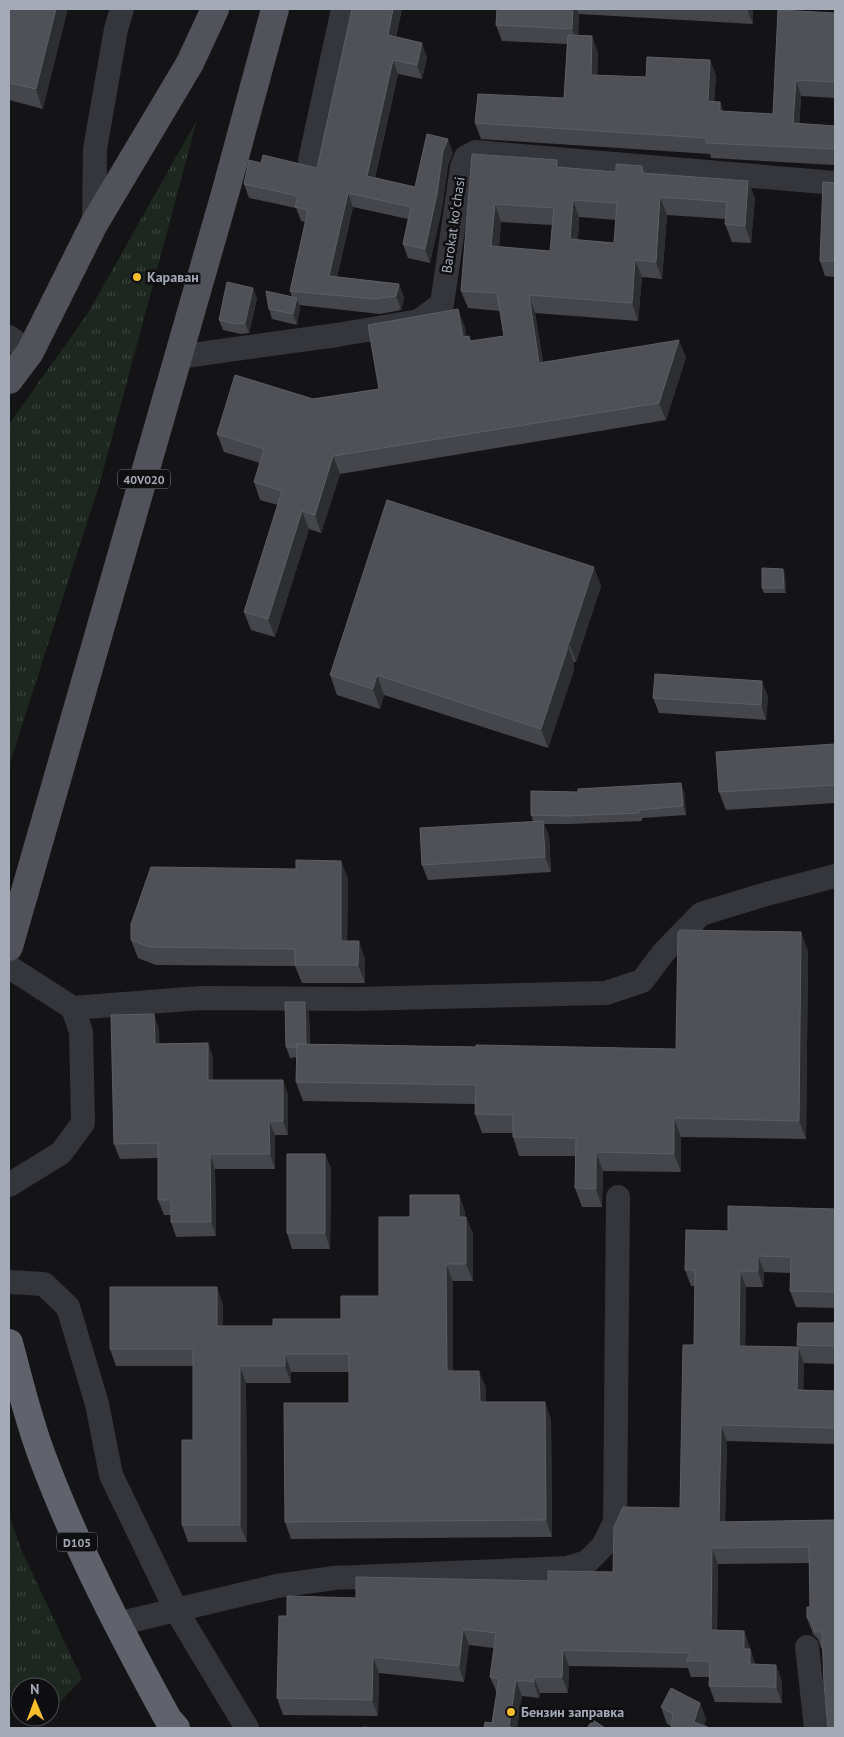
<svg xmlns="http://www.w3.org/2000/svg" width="844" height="1737" font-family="'PT Sans',sans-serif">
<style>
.grass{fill:url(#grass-tufts)}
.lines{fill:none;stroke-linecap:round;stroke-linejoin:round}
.minor{stroke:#35363b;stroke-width:24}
.major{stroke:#51525a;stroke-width:28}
.highway{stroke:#61636c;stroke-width:28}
.wall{fill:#45464b;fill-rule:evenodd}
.shaded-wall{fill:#2d2e31}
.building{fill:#505157;stroke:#5d5f66;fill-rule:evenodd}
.poi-dot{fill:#f8bf2a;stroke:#0f0f11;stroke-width:2}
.labels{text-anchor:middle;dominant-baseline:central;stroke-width:5;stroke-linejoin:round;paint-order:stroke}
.shield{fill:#0f0f11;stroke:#787c85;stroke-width:1}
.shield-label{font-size:12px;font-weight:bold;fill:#a5aab7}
.street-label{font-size:14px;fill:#a5aab7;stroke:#0f0f11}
.poi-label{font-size:14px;font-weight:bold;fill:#a5aab7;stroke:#0f0f11;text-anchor:start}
</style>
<defs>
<pattern id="grass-tufts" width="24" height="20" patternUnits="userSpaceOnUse" patternTransform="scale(1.25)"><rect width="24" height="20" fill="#1e2620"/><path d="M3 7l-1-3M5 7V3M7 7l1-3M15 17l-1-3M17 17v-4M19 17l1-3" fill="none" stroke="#3c433e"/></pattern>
</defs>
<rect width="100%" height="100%" fill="#141416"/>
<!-- grass -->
<path class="grass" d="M197 120 101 479 9 766V424L88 313Z
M9 1514 21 1549 82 1679 50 1713V1687H20V1698L9 1692Z"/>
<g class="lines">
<!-- minor -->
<path class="minor" d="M310 160 343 9
M94 224 95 149 116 29 122 9
M9 337 30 352
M178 357 337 335 419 321 442 304 462 167 466 157 476 152 835 183
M9 967 73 1008 81 1032 83 1123 61 1153 9 1185
M73 1008 200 998 355 999 606 993 642 981 664 952 701 914 763 895 835 876
M9 1282 44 1284 68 1307 97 1404 111 1475 176 1610 277 1586 334 1578 567 1568 587 1562 603 1546 615 1522 618 1197
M117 1624 176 1610 247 1728
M807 1647 816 1728"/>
<!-- major -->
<path class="major" d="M9 380 30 352 94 224 190 63 215 9
M9 947 226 190 275 9"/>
<!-- highway -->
<path class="highway" d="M9 1343C19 1380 28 1419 42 1456 76 1547 121 1633 168 1719L176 1728"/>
</g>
<!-- wall -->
<path class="wall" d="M9 9 43 109 9 100Z
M352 9H402L396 37 427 57 422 79 398 74 375 178 415 187 453 153 448 165 442 208 430 263 408 258 403 244 408 219 353 207 337 277 399 284 404 298 401 310 380 314 299 305 300 308 297 325 272 319 269 309 292 297 290 291 305 222 301 221 296 208 249 198 244 184 261 163 317 168Z
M497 9H753V24L579 14 578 36 598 52 597 75 646 77 710 60 716 76 714 102H720L723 111 773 114 835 13V98L801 96 799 124 835 126V165L711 158 710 154 481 139 475 123 564 98 567 44 502 41 496 25Z
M472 154 557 160 560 167 616 172 642 166 645 173 748 181 755 198 751 243 732 242 725 224 726 219 667 215 662 279 642 277 638 321 535 313 543 362 686 357 666 420 340 474 321 533 309 529 275 637 251 630 244 612 278 505 260 500 254 482 260 463 224 452 217 434 313 399 379 389 465 327 466 336H469L471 341 504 336 500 311 468 308 461 291ZM579 217 616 220 614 243 578 240ZM501 222 552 225 550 251 499 247Z
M835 183V277L825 276 820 261Z
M257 298 249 333 241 334 223 330 219 320Z
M785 574 786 593H764L762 588Z
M601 586 576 662H574V670L548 748 384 695 380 709 337 695 330 675Z
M768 696 766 720 659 713 653 698Z
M835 744V803L726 810 719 792Z
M684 791 686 815 642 818V821L569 824H544L549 836 551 872 428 880 422 865 533 821 531 815 578 792Z
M348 878 347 941 365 959V983H302L295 966 156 965 138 958 131 940Z
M808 951 806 1139 681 1137V1172L603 1171 602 1207H582L575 1188 576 1156H519L513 1137V1133H482L475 1114V1104L303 1101 296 1082 297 1057 290 1058 286 1047 309 1012 310 1044 476 1047 676 1049Z
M159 1029V1044L208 1043 213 1058V1080L288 1094V1135H275V1169H215L216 1236 176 1237 171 1222V1215H164L158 1200V1158L120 1159 114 1144Z
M325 1154 331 1169 330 1249H292L287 1233Z
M459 1195 465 1212V1217H466L473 1234V1281H453V1371L486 1388V1402L551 1419 552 1537 291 1539 285 1522 349 1403V1372H291V1383H246L247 1542H188L182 1525 193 1440V1366H116L110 1349 223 1304V1326H273L341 1319 379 1296 410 1217Z
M835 1209V1308L796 1307 790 1291 791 1273 764 1272 763 1287H746L745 1346 798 1347 797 1345 835 1323V1364L804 1363 803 1390 835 1391V1444L727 1441 725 1522 835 1520 822 1648H821L818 1639 813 1634 807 1618 810 1607 809 1563 718 1564 717 1630 744 1631 755 1664 782 1681V1703L715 1702 709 1686 710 1677H691L688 1668 569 1666 568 1693H540L539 1698 522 1696 517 1728 492 1723 497 1693 490 1677 494 1648 469 1645 464 1682 379 1673 378 1716 283 1715 277 1698 287 1616 356 1598 548 1581 613 1572 680 1508 694 1345 695 1286H691L685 1270 728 1231Z
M700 1703 706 1719 704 1726H671L667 1724 661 1707Z"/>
<!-- shaded-wall -->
<path class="shaded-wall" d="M56 9H68L43 109 36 89Z
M393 9H402L393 49 388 35Z
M573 9H577L579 14 578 45 572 29Z
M747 9H753V24Z
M592 36 598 52 597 91 591 75Z
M422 43 427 57 422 79 417 65Z
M393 60 398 74 372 190 367 176Z
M710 60 716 76 713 117 708 101Z
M796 80 801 96 799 139 793 123Z
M720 102 726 118 720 111Z
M448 139 453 153 448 165 442 208 430 263 425 249 443 151Z
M557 160 564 178 557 167Z
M748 181 755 198 751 243 745 226Z
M348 193 353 207 334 290 329 276Z
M660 197 667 215 662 279 656 262Z
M573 200 579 217 577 257 570 239Z
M495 204 501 222 498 264 491 246Z
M635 260 642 277 638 321 632 303Z
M399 284 404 298 401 310 396 296Z
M253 288 257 298 249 333 245 323Z
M529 295 535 313 546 380 539 363Z
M297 298 300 308 297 325 293 314Z
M458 309 465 327 469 355 463 337Z
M679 340 686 357 666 420 659 403Z
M333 456 340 474 321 533 315 515Z
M302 511 309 529 275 637 268 619Z
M594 567 601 586 576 662 569 643Z
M783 569 785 574 786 593 784 588Z
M567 643 574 662V670L548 748 541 729Z
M377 675 384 695 380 709 373 689Z
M762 681 768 696 766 720 761 705Z
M681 783 684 791 686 815 683 806Z
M543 821 549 836 551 872 545 857Z
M341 861 348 878 347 959 341 941Z
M801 932 808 951 806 1139 799 1121Z
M359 941 365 959V983L358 965Z
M305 1002 309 1012 310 1057 306 1047Z
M154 1014 159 1029 160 1058 155 1044Z
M208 1043 213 1058V1094L208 1080Z
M283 1080 288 1094V1135L283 1121Z
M674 1118 681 1137V1172L674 1154Z
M269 1121 275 1135V1169L270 1154Z
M596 1152 603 1171 602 1207 596 1189Z
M210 1154 215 1169 216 1236 211 1222Z
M325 1154 331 1169 330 1249 325 1233Z
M459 1195 465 1212V1235L459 1217Z
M466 1217 473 1234V1281L466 1264Z
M758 1256 764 1272 763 1287 758 1271Z
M446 1264 453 1281V1389L447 1371Z
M740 1271 746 1287 745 1362 739 1346Z
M217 1287 223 1304V1344L217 1326Z
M798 1347 804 1363 803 1406 797 1390Z
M285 1354 291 1372V1383L285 1366Z
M240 1366 246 1383 247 1542 240 1525Z
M479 1371 486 1388V1420L480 1402Z
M545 1402 551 1419 552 1537 546 1520Z
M721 1425 727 1441 725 1538 719 1522Z
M712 1548 718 1564 716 1646 711 1630Z
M463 1629 469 1645 464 1682 459 1666Z
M744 1631 756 1665 755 1680 744 1649Z
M563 1650 569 1666 568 1693 562 1677Z
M373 1657 379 1673 378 1716 372 1700Z
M776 1665 782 1681V1703L776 1687Z
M534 1677 540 1693 539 1698 534 1682Z
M516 1680 522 1696 517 1728 509 1727Z
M700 1703 706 1719 704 1728 694 1722Z"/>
<!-- building -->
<path class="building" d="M9 9H56L36 89 9 83Z
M352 9H393L388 35 422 43 417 65 393 60 367 176 415 187 427 134 448 139 443 151 437 194 425 249 403 244 411 207 348 193 329 276 399 284 396 296 375 299 290 291 308 210 295 207 298 196 244 184 249 160 261 163 263 155 317 168Z
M497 9H573L572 29 496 25Z
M778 10 835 13V82L796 80 793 123 835 126V149L706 143V138L475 123 478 94 564 98 568 35 592 36 591 75 646 77 647 57 710 60 708 101 720 102V111L773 114Z
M472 154 557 160V167L616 172V164L642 166V173L748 181 745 226 725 224 727 202 660 197 656 262 635 260 632 303 529 295 539 363 679 340 659 403 333 456 315 515 302 511 268 619 244 612 282 491 254 482 264 449 217 434 235 375 313 399 379 389 368 325 458 309 463 337 469 336 470 341 504 336 497 293 461 291ZM573 200 617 203 614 243 570 239ZM495 204 554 208 550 251 491 246Z
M823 182 835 183V261H820Z
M227 282 253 288 245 323 237 324 219 320Z
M266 291 297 298 293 314 269 309Z
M387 500 594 567 569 643H567V650L541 729 377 675 373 689 330 675Z
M762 568 783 569 784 588H762Z
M655 674 762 681 761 705 653 698Z
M835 744V785L719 792 716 752Z
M681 783 683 806 639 810V813L566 816 531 815V791L578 792V789Z
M543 821 545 857 422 865 420 828Z
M296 860 341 861V941H359L358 965H295V949L150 947 131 940V924L151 867 296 869Z
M680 930 801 932 799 1121 674 1118V1154L596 1152V1189L575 1188 576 1138 513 1137V1115L475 1114 476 1085 296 1082 297 1044 476 1047V1045L676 1049 678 932Z
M285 1002H305L306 1044H297V1047H286Z
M154 1014 155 1044 208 1043V1080H283V1121H269L270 1154H210L211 1222H171V1200H158V1143L114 1144 111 1015Z
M287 1154H325V1233H287Z
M410 1195H459V1217H466V1264H446L447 1371H479L480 1402H545L546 1520 285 1522 284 1403H349V1354H285V1366H240V1525H182V1440H193V1349H110V1287H217V1326H273V1319H341V1296H379V1217H410Z
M728 1206 835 1209V1292L790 1291 791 1257 758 1256V1271H740L739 1346 798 1347 797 1390 835 1391V1428L721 1425 719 1522 835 1520V1728H828L824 1685 822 1632H815L812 1623 807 1618V1607H810L809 1547 712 1548 711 1630 744 1631V1649H750V1664L776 1665V1687L709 1686 710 1661H686L690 1653 563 1650 562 1677H534V1682L516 1680 509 1727 515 1728H484L485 1722 492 1723 499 1678 490 1677 496 1633 463 1629 459 1666 373 1657 372 1700 277 1698 279 1616H287V1596L356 1598V1577L548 1581V1571L613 1572 614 1527 623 1507 680 1508 683 1345H694L695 1270H685L686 1230 728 1231Z
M798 1323H835V1346L797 1345Z
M671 1688 700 1703 694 1722 710 1728H671L673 1714 661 1707Z
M593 1720 605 1728H587Z
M363 1727 375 1728H363Z"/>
<!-- markers -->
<g class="poi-dot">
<circle cx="137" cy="277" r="5"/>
<circle cx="511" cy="1712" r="5"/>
</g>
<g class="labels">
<!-- shield labels -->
<g class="shield">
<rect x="118" y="469.5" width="52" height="19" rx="4"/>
<rect x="57" y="1532.5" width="40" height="19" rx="4"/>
</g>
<g class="shield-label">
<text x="144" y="479">40V020</text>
<text x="77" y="1542">D105</text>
</g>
<!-- street labels -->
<g class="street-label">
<text transform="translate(453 225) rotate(-82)">Barokat koʻchasi</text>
</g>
<!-- poi labels -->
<g class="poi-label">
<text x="147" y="277">Караван</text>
<text x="521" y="1712">Бензин заправка</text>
</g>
</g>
<!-- border -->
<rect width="844" height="1737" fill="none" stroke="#a5aab7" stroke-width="20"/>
<!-- north arrow -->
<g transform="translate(35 1702) rotate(359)"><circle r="24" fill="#0f0f11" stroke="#4b4d53"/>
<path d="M0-4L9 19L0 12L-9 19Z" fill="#f8bf2a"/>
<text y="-8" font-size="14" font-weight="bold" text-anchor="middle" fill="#a5aab7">N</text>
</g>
</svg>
